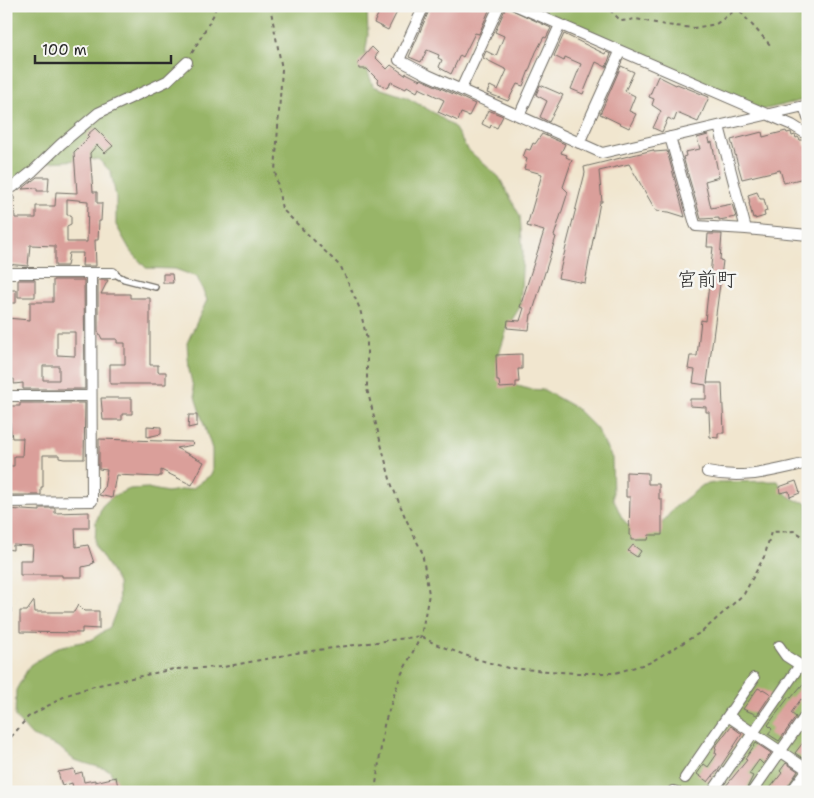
<svg xmlns="http://www.w3.org/2000/svg" width="814" height="798" font-family="'Shantell Sans','Klee One',sans-serif">
<style>
.forest{fill:#98b567;stroke:#627049}
.building{fill:#da9f9a;fill-rule:evenodd}
.lines{fill:none;stroke-linecap:round;stroke-linejoin:round}
.lane-casing{stroke:#706c64;stroke-width:8}
.street-casing{stroke:#706c64;stroke-width:12}
.path{stroke:#706c64;stroke-width:2;stroke-dasharray:4 4;stroke-linecap:butt}
.lane{stroke:#fff;stroke-width:5}
.street{stroke:#fff;stroke-width:10}
.labels{text-anchor:middle;dominant-baseline:central;stroke-width:5;stroke-linejoin:round;paint-order:stroke}
.quarter-label{font-size:20px;fill:#2b2b2b;stroke:#f6f6f2}
</style>
<rect width="100%" height="100%" fill="#f6f6f2"/>
<filter id="ink" filterUnits="userSpaceOnUse"><feTurbulence type="fractalNoise" baseFrequency=".02" numOctaves="2"/><feDisplacementMap in="SourceGraphic" scale="10" xChannelSelector="R" yChannelSelector="G"/><feConvolveMatrix kernelMatrix="1 2 1 2 8 2 1 2 1" color-interpolation-filters="sRGB"/></filter>
<filter id="wash" filterUnits="userSpaceOnUse"><feTurbulence type="fractalNoise" baseFrequency=".0096" numOctaves="4" result="noise"/><feDisplacementMap in="SourceGraphic" scale="20" xChannelSelector="R" yChannelSelector="G"/><feGaussianBlur stdDeviation="1.12" result="paint"/><feColorMatrix in="noise" values="0 0 0 0 0 0 0 0 0 0 0 0 0 0 0 0 0 1.4 0 .05"/><feComposite in="paint" operator="in"/></filter>
<g filter="url(#wash)">
<rect width="100%" height="100%" fill="#f1e6cf"/>
<!-- forest -->
<path class="forest" d="M6 6H367L368 36 364 61 373 86 406 97 436 114 454 127 467 149 499 177 520 216 523 253 520 307 508 326 499 354 502 374 512 384 528 389 544 390 576 408 596 428 612 458 613 498 622 518 636 534 656 531 674 508 703 485 719 482 778 481C785 496 791 500 808 503V792H123L109 770 74 760 59 747 32 736 15 717 16 690 30 665 58 647 91 640 110 627 119 603 118 583 95 545 96 522 102 506 113 496 130 489 147 488 167 492 193 488 212 474V449L196 400 189 370 187 343 207 300 197 277 175 269 146 268 130 250 116 225V197L111 172 98 159 48 162 6 185Z
M528 6H808V99L762 110Z"/>
<g id="blocks">
<!-- building -->
<path class="building" d="M382 6H400L388 30 374 23Z
M431 6H486L490 8 479 34 475 33 463 57 460 55 451 74 440 68 439 67 442 60 438 58 439 55 427 50 421 62 409 57Z
M506 7 551 28 546 38 544 37 536 52 523 86 517 84 508 101 487 93 490 86 498 90 507 70 483 58 486 51 496 56 504 36 495 32Z
M564 34 605 54 606 52 611 54 606 67 596 62 583 94 571 89 581 64 565 57 564 61 554 56Z
M372 47 378 53 375 57 387 69 391 65 405 75 406 73 420 80 421 79 475 104 469 116 461 113 458 121 438 112 444 100 419 88 417 92 407 86 406 89 391 82 387 88 377 82 378 80 367 69H359L358 63Z
M621 66 634 72 625 91 635 96 629 111 636 114 629 128 600 114Z
M658 76 676 85 677 84 709 97 698 122 677 113 674 121 668 118 662 132 653 128 661 111 652 105 654 99 649 97Z
M540 85 563 95 549 122 540 117 547 101 536 95Z
M488 110 503 116 497 128 491 125 490 128 482 124Z
M95 128 113 146 105 153 97 145 90 153 93 192H97V203H102L101 221H99L98 240H95L96 266H82L83 253H69L67 266H55V246L30 245 28 266 6 264V196H14L15 218H36V206H55L56 192 77 193 74 152 89 137 87 135ZM67 199 88 201 87 242H67V226L71 224V215H67Z
M786 131 787 133 791 132 792 136 795 135 796 138 798 137 800 140H803L805 146 807 145 808 177 784 183 780 170 742 179 731 140 762 132 763 137Z
M542 134 565 144 561 153 567 155 566 157 572 160 563 187 568 192 554 236 556 237 532 314H531L529 330 507 328 508 320 520 321 524 308 520 307 544 231 527 226 542 174 524 169 527 159 523 157 526 149 530 150 533 143 535 144Z
M708 135 710 143 712 142 719 177 705 181 711 208 732 204 736 217 719 220V218L701 219 683 157 686 156 685 152 700 149 697 138Z
M653 150 654 152 667 151 685 217 669 212 656 211 629 164 599 171 602 202H600L585 283 558 278 585 173 584 167Z
M37 177H49L48 191H37V188L22 189Z
M757 192 760 199H764L767 211 764 212 765 216 755 219V217L753 218 749 203H750L748 195Z
M708 234H722L720 260 723 261 707 383H722L724 433H718V438L710 437 709 412H706V407L690 406V399H706V385L693 383 695 370 688 369 690 356H697L701 320 705 321 713 247H707Z
M163 274H172L173 283H163Z
M18 280H35V297H18Z
M53 280H84L85 389H23V383L14 384V379L6 380V318L30 320V302H53ZM57 332H75V356L57 355ZM43 366H59V380H43Z
M98 280H108L101 294H130V298H150V365H158V372H166V384H110V364H125V343H117V339H102L98 331Z
M7 290H16V303H7Z
M522 354V369H518L519 382H516V387L500 388 499 381H497L496 355Z
M101 398H132V414H122V420H103Z
M20 403H85L84 459H64L59 458V455H43V487H41V495H6V466H14V456H22L23 438H12L10 423V406H20Z
M189 415H197V426L188 428Z
M147 426 161 427V434L147 437Z
M99 439 192 442 193 445 176 448 204 462 192 485 161 470V476H159V477L116 475 112 498 99 495 104 488 107 470 99 469Z
M626 472 648 473V484H659V499H662V535H649L648 540H631V536L629 535 630 497H626Z
M796 481 800 493 790 497 789 491 780 493 779 487Z
M40 508H55V513L89 512V528H75L76 547 88 545 94 563 91 564V565L82 567V577H62V575H20V560H32L33 546 13 545V550L6 549V509L40 511Z
M633 545 641 551 637 557 628 551Z
M34 601 35 612H74L78 605 84 611H99V629L82 628V633L20 632V611H27Z
M808 678V704L801 699 791 713 796 717 779 741 768 734 772 729 768 725 789 697 791 698Z
M758 688 762 690 763 689 771 694 757 715 743 709Z
M731 726 742 734 717 772H716L708 782 697 774 704 764 708 767 717 754 715 753 716 748 715 747Z
M808 736V756L805 760 795 753Z
M756 743 771 753 763 764 759 760 749 774 753 776 745 792H721L747 760 745 759Z
M786 763 798 771 784 792H767L782 773 780 771Z
M74 769 75 774 82 772 84 782 95 780V782L116 777 119 792H74L72 783 62 786 58 772Z"/>
</g>
</g>
<g filter="url(#ink)">
<use href="#blocks" fill-opacity="0" stroke="#706c64" stroke-width="1"/>
<g class="lines">
<!-- lane casing -->
<g class="lane-casing">
<path id="lane" d="M113 273 124 279 155 287"/>
</g>
<!-- street casing -->
<g class="street-casing">
<path id="street" d="M424 6 399 60 428 75 602 153 804 106 808 118
M517 6 792 125 808 135
M461 89 499 6
M519 116 560 25
M719 126 746 229 808 235
M670 137 695 224 696 226 746 229
M579 143 620 52
M6 189 13 187 33 171 61 144 98 113 167 81 187 62
M6 273H113
M6 396H91
M707 472C745 480 771 471 808 463
M6 502 92 501 91 273
M6 611V640
M728 716 808 770
M685 778 754 678
M715 788 800 665 786 656 779 646
M673 791 677 792
M752 792 808 712
M791 792 808 769"/>
</g>
<!-- path -->
<path class="path" d="M270 6 282 69 275 171 282 209 341 267 360 309 367 340V389L391 483 405 517 422 552 429 594 421 636 400 677 384 725 375 792
M603 6 611 11 621 21 636 19 665 25 694 28 716 24 737 9
M735 6 772 47
M803 6 808 12
M192 53 214 14 216 6
M6 743 28 717 67 695 94 686 174 669 224 667 296 653 421 636 435 644 473 658 508 668 575 673H615L649 663 703 631 744 594 765 555 771 532 795 531 808 540"/>
<!-- lane -->
<use href="#lane" class="lane"/>
<!-- street -->
<use href="#street" class="street"/>
</g>
</g>
<g class="labels">
<!-- quarter labels -->
<g class="quarter-label">
<text x="707" y="279">宮前町</text>
</g>
</g>
<!-- margin -->
<rect width="814" height="798" fill="none" stroke="#f6f6f2" stroke-width="25"/>
<!-- scale -->
<path d="M35 55v8h136v-8" fill="none" stroke="#2b2b2b" stroke-width="2.5"/>
<text x="42" y="55" font-size="15" fill="#2b2b2b" stroke="#f6f6f2" stroke-width="4" paint-order="stroke">100 m</text>
</svg>
